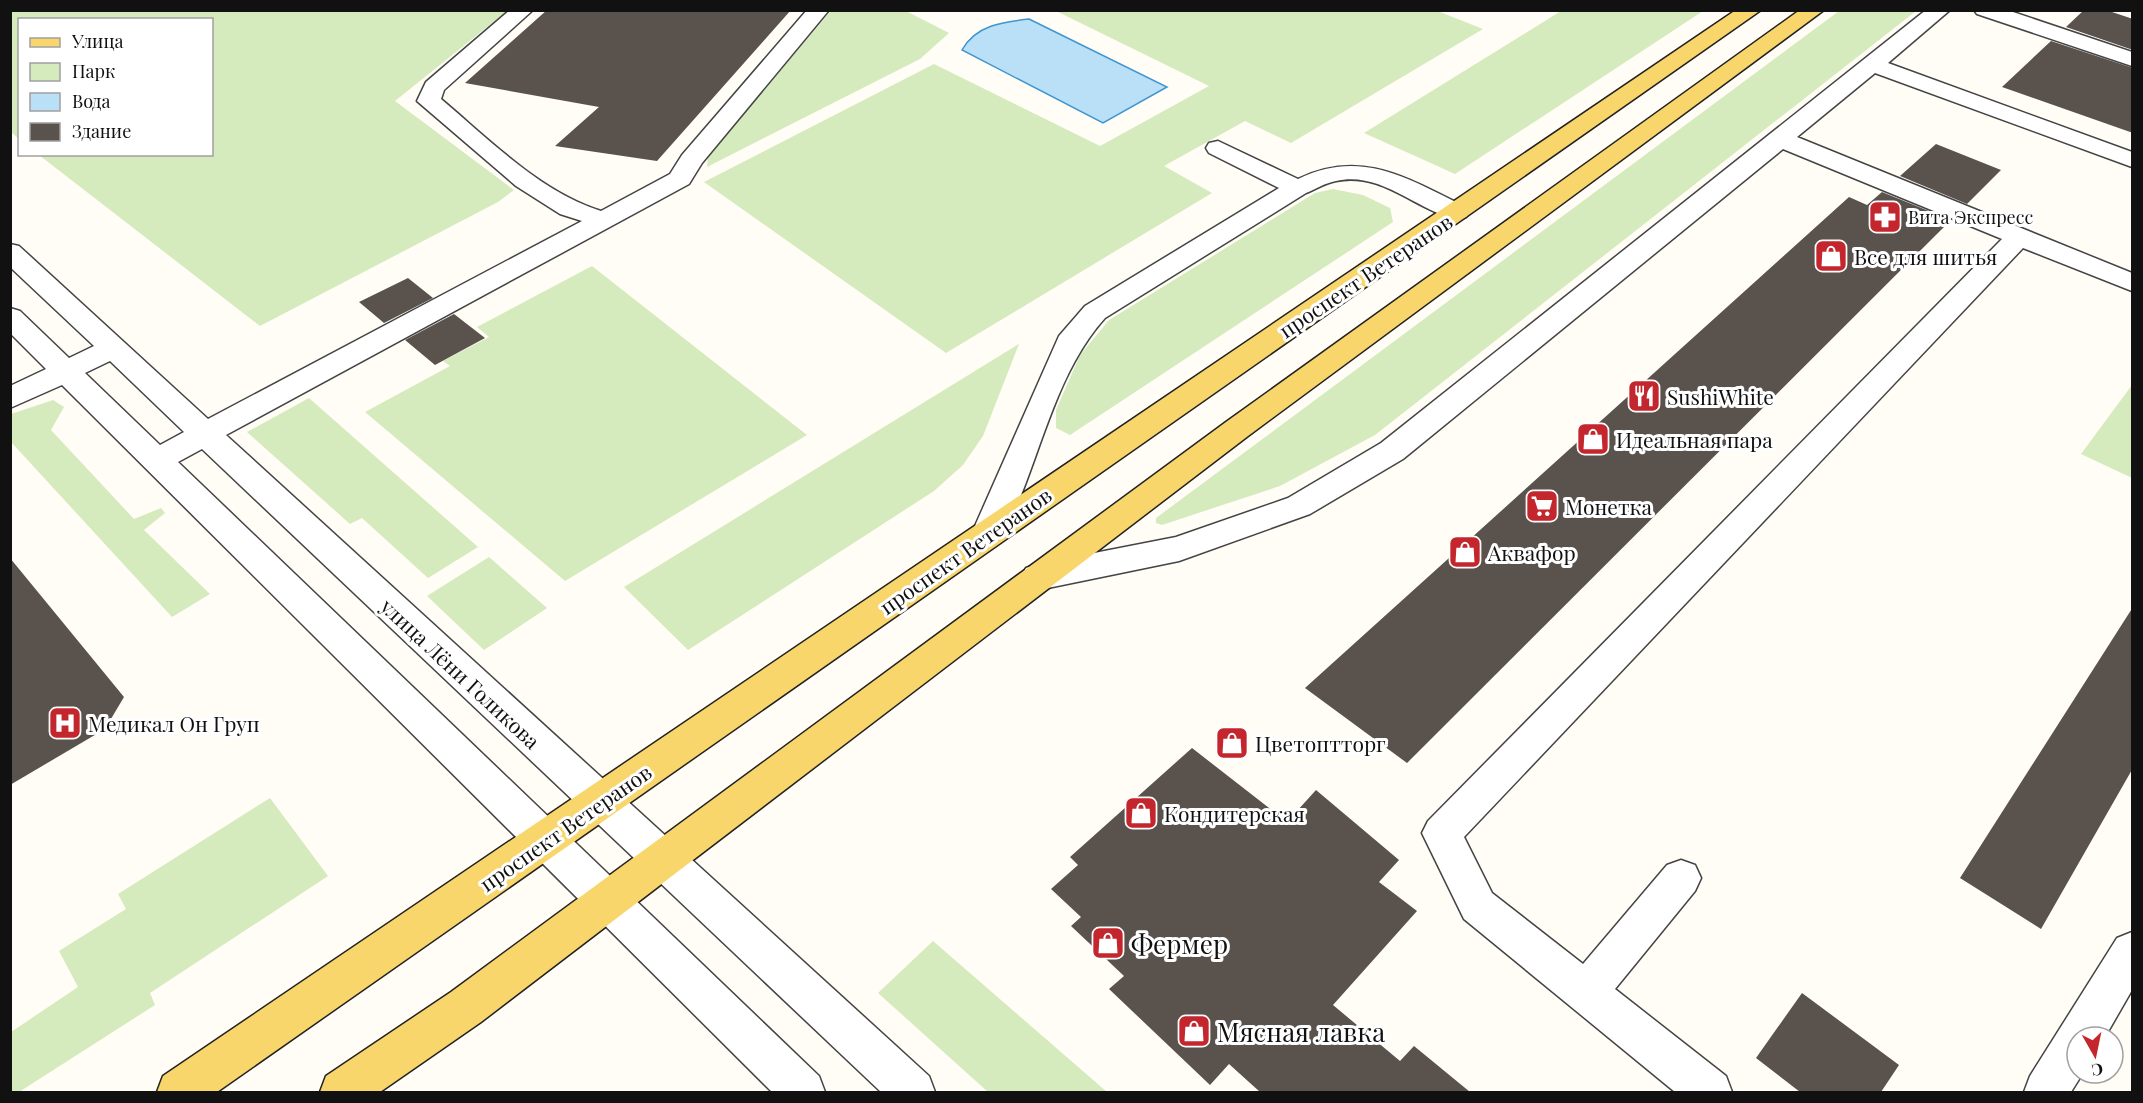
<svg xmlns="http://www.w3.org/2000/svg" width="2143" height="1103" font-family="'Playfair Display',serif">
<style>
.green{fill:#d5ebbd}
.water{fill:#b9e0f7;stroke:#3f96cf;stroke-width:1.5}
.building{fill:#5a524d}
.lines{fill:none;stroke-linecap:round;stroke-linejoin:round}
.minor-casing{stroke:#444;stroke-width:3}
.major-casing{stroke:#222;stroke-width:3}
.minor{fill:#fff;fill-rule:evenodd}
.major{fill:#f9d66b;fill-rule:evenodd}
.labels{text-anchor:middle;dominant-baseline:central;stroke-width:6;stroke-linejoin:round;paint-order:stroke}
.far-poi-label{font-size:18px;fill:#111;stroke:#fff;text-anchor:start}
.poi-label{font-size:21px;fill:#111;stroke:#fff;text-anchor:start}
.street-label{font-size:21px;fill:#111;stroke:#fff}
.near-poi-label{font-size:26px;fill:#111;stroke:#fff;text-anchor:start}
</style>
<rect width="100%" height="100%" fill="#fffdf5"/>
<!-- green -->
<path class="green" d="M1435 10 1483 29 1291 143 1245 121 1164 166 1212 193 946 353 704 182 934 64 1100 146 1209 86 1056 11Z
M10 11H507L395 101 514 190 498 202 260 326 39 155 212 154V20H20L19 139 11 132Z
M831 11H906L949 33 920 59 707 167 708 155Z
M1561 11H1703L1455 174 1364 133Z
M1839 11H1916L1375 435 1280 486 1162 525 1156 523V518Z
M1333 189 1363 195 1390 208 1393 222 1070 435 1056 428V410L1080 355 1109 320 1315 193Z
M592 266 807 435 565 581 365 412 450 366 443 361 489 337 477 327Z
M1019 344 983 436 963 465 934 491 688 650 624 587Z
M2132 385V478L2081 454Z
M309 398 478 547 428 578 362 518 350 524 247 432Z
M53 400 64 407 51 430 134 519 161 508 165 513 144 530 210 594 172 617 11 442V414Z
M489 557 547 608 484 650 427 596Z
M270 798 328 876 150 993 155 1005 19 1092H11V1032L78 987 59 951 126 909 118 894Z
M933 941 1107 1092H988L878 993Z"/>
<!-- water -->
<path class="water" d="M1029 19 1167 87 1103 123 962 50C976 25 1003 22 1029 19Z"/>
<!-- building -->
<path class="building" d="M547 10H791L657 161 555 146 599 107 465 83Z
M2084 10H2106L2133 19V50L2066 27Z
M2051 41 2133 68V133L2002 87Z
M1936 144 2001 170 1967 204 1900 176Z
M1882 192 1951 220 1407 763 1305 688 1849 197 1867 205Z
M408 278 433 298 384 323 359 302Z
M454 314 485 338 435 365 405 340Z
M10 558 124 697 105 729 10 785Z
M2133 607V768L2041 929 1960 878Z
M1192 748 1287 822 1316 790 1399 860 1379 882 1417 911 1333 1005 1400 1061 1414 1046 1470 1092H1260L1229 1064 1210 1085 1109 989 1124 976 1071 926 1081 917 1051 889 1078 865 1070 857Z
M1802 993 1899 1065 1881 1092H1800L1756 1058Z"/>
<g class="lines">
<!-- minor casing -->
<g class="minor-casing">
<path id="minor" d="M510 10H533L444 90 441 99C490 140 540 192 601 211L670 174 682 155 807 10H829L702 163 689 184 226 435 929 1076 935 1092H881L202 449 178 462 819 1076 825 1092H772L62 385 10 408V386L46 369 10 333V308L20 311 69 358 94 346 10 267V244L19 246 208 419 582 221 560 214 516 186 417 101 426 82ZM110 361 184 432 160 445 85 373Z
M1926 10H1950L1888 63 2132 152V167L1875 73 1797 137 2132 273V291L2023 248 1464 837 1492 893 1583 964 1667 865 1681 860 1695 865 1701 878 1695 891 1615 989 1726 1076 1732 1092H1675L1464 919 1422 833 1428 821 2002 239 1783 149 1403 459 1310 514 1179 561 1038 590 1026 586 1021 577 1026 568 1038 564 1176 537 1288 498 1381 443Z
M1974 10H2007L2132 52V66L1977 14Z
M1218 141 1298 179C1362 148 1408 179 1466 207L1470 212 1466 217 1457 220C1416 210 1381 171 1336 181 1325 183 1316 189 1306 193L1105 318C1050 379 1038 473 999 543L987 547 975 543 971 535 1059 336 1085 306 1279 188 1209 153 1206 148 1209 143Z
M2132 932V990L2105 1037H2077V1073H2083L2071 1092H2024L2030 1076 2117 938Z"/>
</g>
<!-- major casing -->
<g class="major-casing">
<path id="major" d="M1736 10H1761L217 1092H157L163 1076Z
M1800 10H1824L1248 436 481 1022 380 1092H320L326 1076 451 992 1226 422Z"/>
</g>
<!-- minor -->
<use href="#minor" class="minor"/>
<!-- major -->
<use href="#major" class="major"/>
</g>
<!-- icons -->
<defs>
<g id="pharmacy-square" transform="scale(1.725)"><rect x="-9" y="-9" width="18" height="18" rx="4" fill="#c4262e" stroke="#fff"/><path d="M-2-6h4v4h4v4h-4v4h-4v-4h-4v-4h4Z" fill="#fff"/></g>
<g id="shop-square" transform="scale(1.725)"><rect x="-9" y="-9" width="18" height="18" rx="4" fill="#c4262e" stroke="#fff"/><path d="M-5-2.5h2.3a2.7 3.5 0 0 1 5.4 0H5L5.5 6h-11ZM-1.5-2.5h3a1.5 2.3 0 0 0-3 0Z" fill="#fff"/></g>
<g id="restaurant-square" transform="scale(1.725)"><rect x="-9" y="-9" width="18" height="18" rx="4" fill="#c4262e" stroke="#fff"/><path d="M-5-6h1v4h1v-4h1v4h1v-4h1v5L-1.5 .5V6h-2V.5L-5-1ZM5-6V6H3V1.5H1.5Q1.5-4 5-6Z" fill="#fff"/></g>
<g id="supermarket-square" transform="scale(1.725)"><rect x="-9" y="-9" width="18" height="18" rx="4" fill="#c4262e" stroke="#fff"/><path d="M-6-5.5h2.5l.6 2H6L4.5 2H-2.5L-4.4-4H-6ZM-1.5 3.2a1.3 1.3 0 1 0 .1 0ZM3 3.2a1.3 1.3 0 1 0 .1 0Z" fill="#fff"/></g>
<g id="hospital-square" transform="scale(1.725)"><rect x="-9" y="-9" width="18" height="18" rx="4" fill="#c4262e" stroke="#fff"/><path d="M-5-5h3v3.5h4V-5h3V5h-3V1.5h-4V5h-3Z" fill="#fff"/></g>
</defs>
<g fill-rule="evenodd">
<use href="#pharmacy-square" x="1885" y="217"/>
<use href="#shop-square" x="1831" y="256"/>
<use href="#restaurant-square" x="1644" y="396"/>
<use href="#shop-square" x="1593" y="439"/>
<use href="#supermarket-square" x="1542" y="506"/>
<use href="#shop-square" x="1465" y="552"/>
<use href="#hospital-square" x="65" y="723"/>
<use href="#shop-square" x="1232" y="743"/>
<use href="#shop-square" x="1141" y="813"/>
<use href="#shop-square" x="1108" y="943"/>
<use href="#shop-square" x="1194" y="1031"/>
</g>
<g class="labels">
<!-- far-poi labels -->
<g class="far-poi-label">
<text x="1908" y="217">Вита Экспресс</text>
</g>
<!-- poi labels -->
<g class="poi-label">
<text x="1854" y="256">Все для шитья</text>
<text x="1667" y="396">SushiWhite</text>
<text x="1616" y="439">Идеальная пара</text>
<text x="1565" y="506">Монетка</text>
<text x="1488" y="552">Аквафор</text>
<text x="88" y="723">Медикал Он Груп</text>
<text x="1255" y="743">Цветоптторг</text>
<text x="1164" y="813">Кондитерская</text>
</g>
<!-- street labels -->
<g class="street-label">
<text transform="translate(1365 275) rotate(-34)">проспект Ветеранов</text>
<text transform="translate(965 550) rotate(-35)">проспект Ветеранов</text>
<text transform="translate(461 673) rotate(43)">улица Лёни Голикова</text>
<text transform="translate(565 827) rotate(-35)">проспект Ветеранов</text>
</g>
<!-- near-poi labels -->
<g class="near-poi-label">
<text x="1131" y="943">Фермер</text>
<text x="1217" y="1031">Мясная лавка</text>
</g>
</g>
<!-- border -->
<rect width="2143" height="1103" fill="none" stroke="#111111" stroke-width="24"/>
<!-- legend -->
<rect x="18" y="18" width="195" height="138" fill="#ffffff" stroke="#a0a0a0" stroke-width="1.5"/>
<rect x="30" y="38" width="30" height="9" fill="#f9d66b" stroke="#a0a0a0" stroke-width="1.5"/>
<text x="72" y="48" font-size="18" fill="#111111">Улица</text>
<rect x="30" y="63" width="30" height="18" fill="#d5ebbd" stroke="#a0a0a0" stroke-width="1.5"/>
<text x="72" y="78" font-size="18" fill="#111111">Парк</text>
<rect x="30" y="93" width="30" height="18" fill="#b9e0f7" stroke="#a0a0a0" stroke-width="1.5"/>
<text x="72" y="108" font-size="18" fill="#111111">Вода</text>
<rect x="30" y="123" width="30" height="18" fill="#5a524d" stroke="#a0a0a0" stroke-width="1.5"/>
<text x="72" y="138" font-size="18" fill="#111111">Здание</text>
<!-- north arrow -->
<g transform="translate(2095 1055) rotate(171)"><circle r="28" fill="#ffffff" stroke="#a0a0a0" stroke-width="1.5"/>
<path d="M0-4.5L10 22L0 15L-10 22Z" fill="#c4262e"/>
<text y="-9" font-size="16" font-weight="bold" text-anchor="middle" fill="#111111">С</text>
</g>
</svg>
